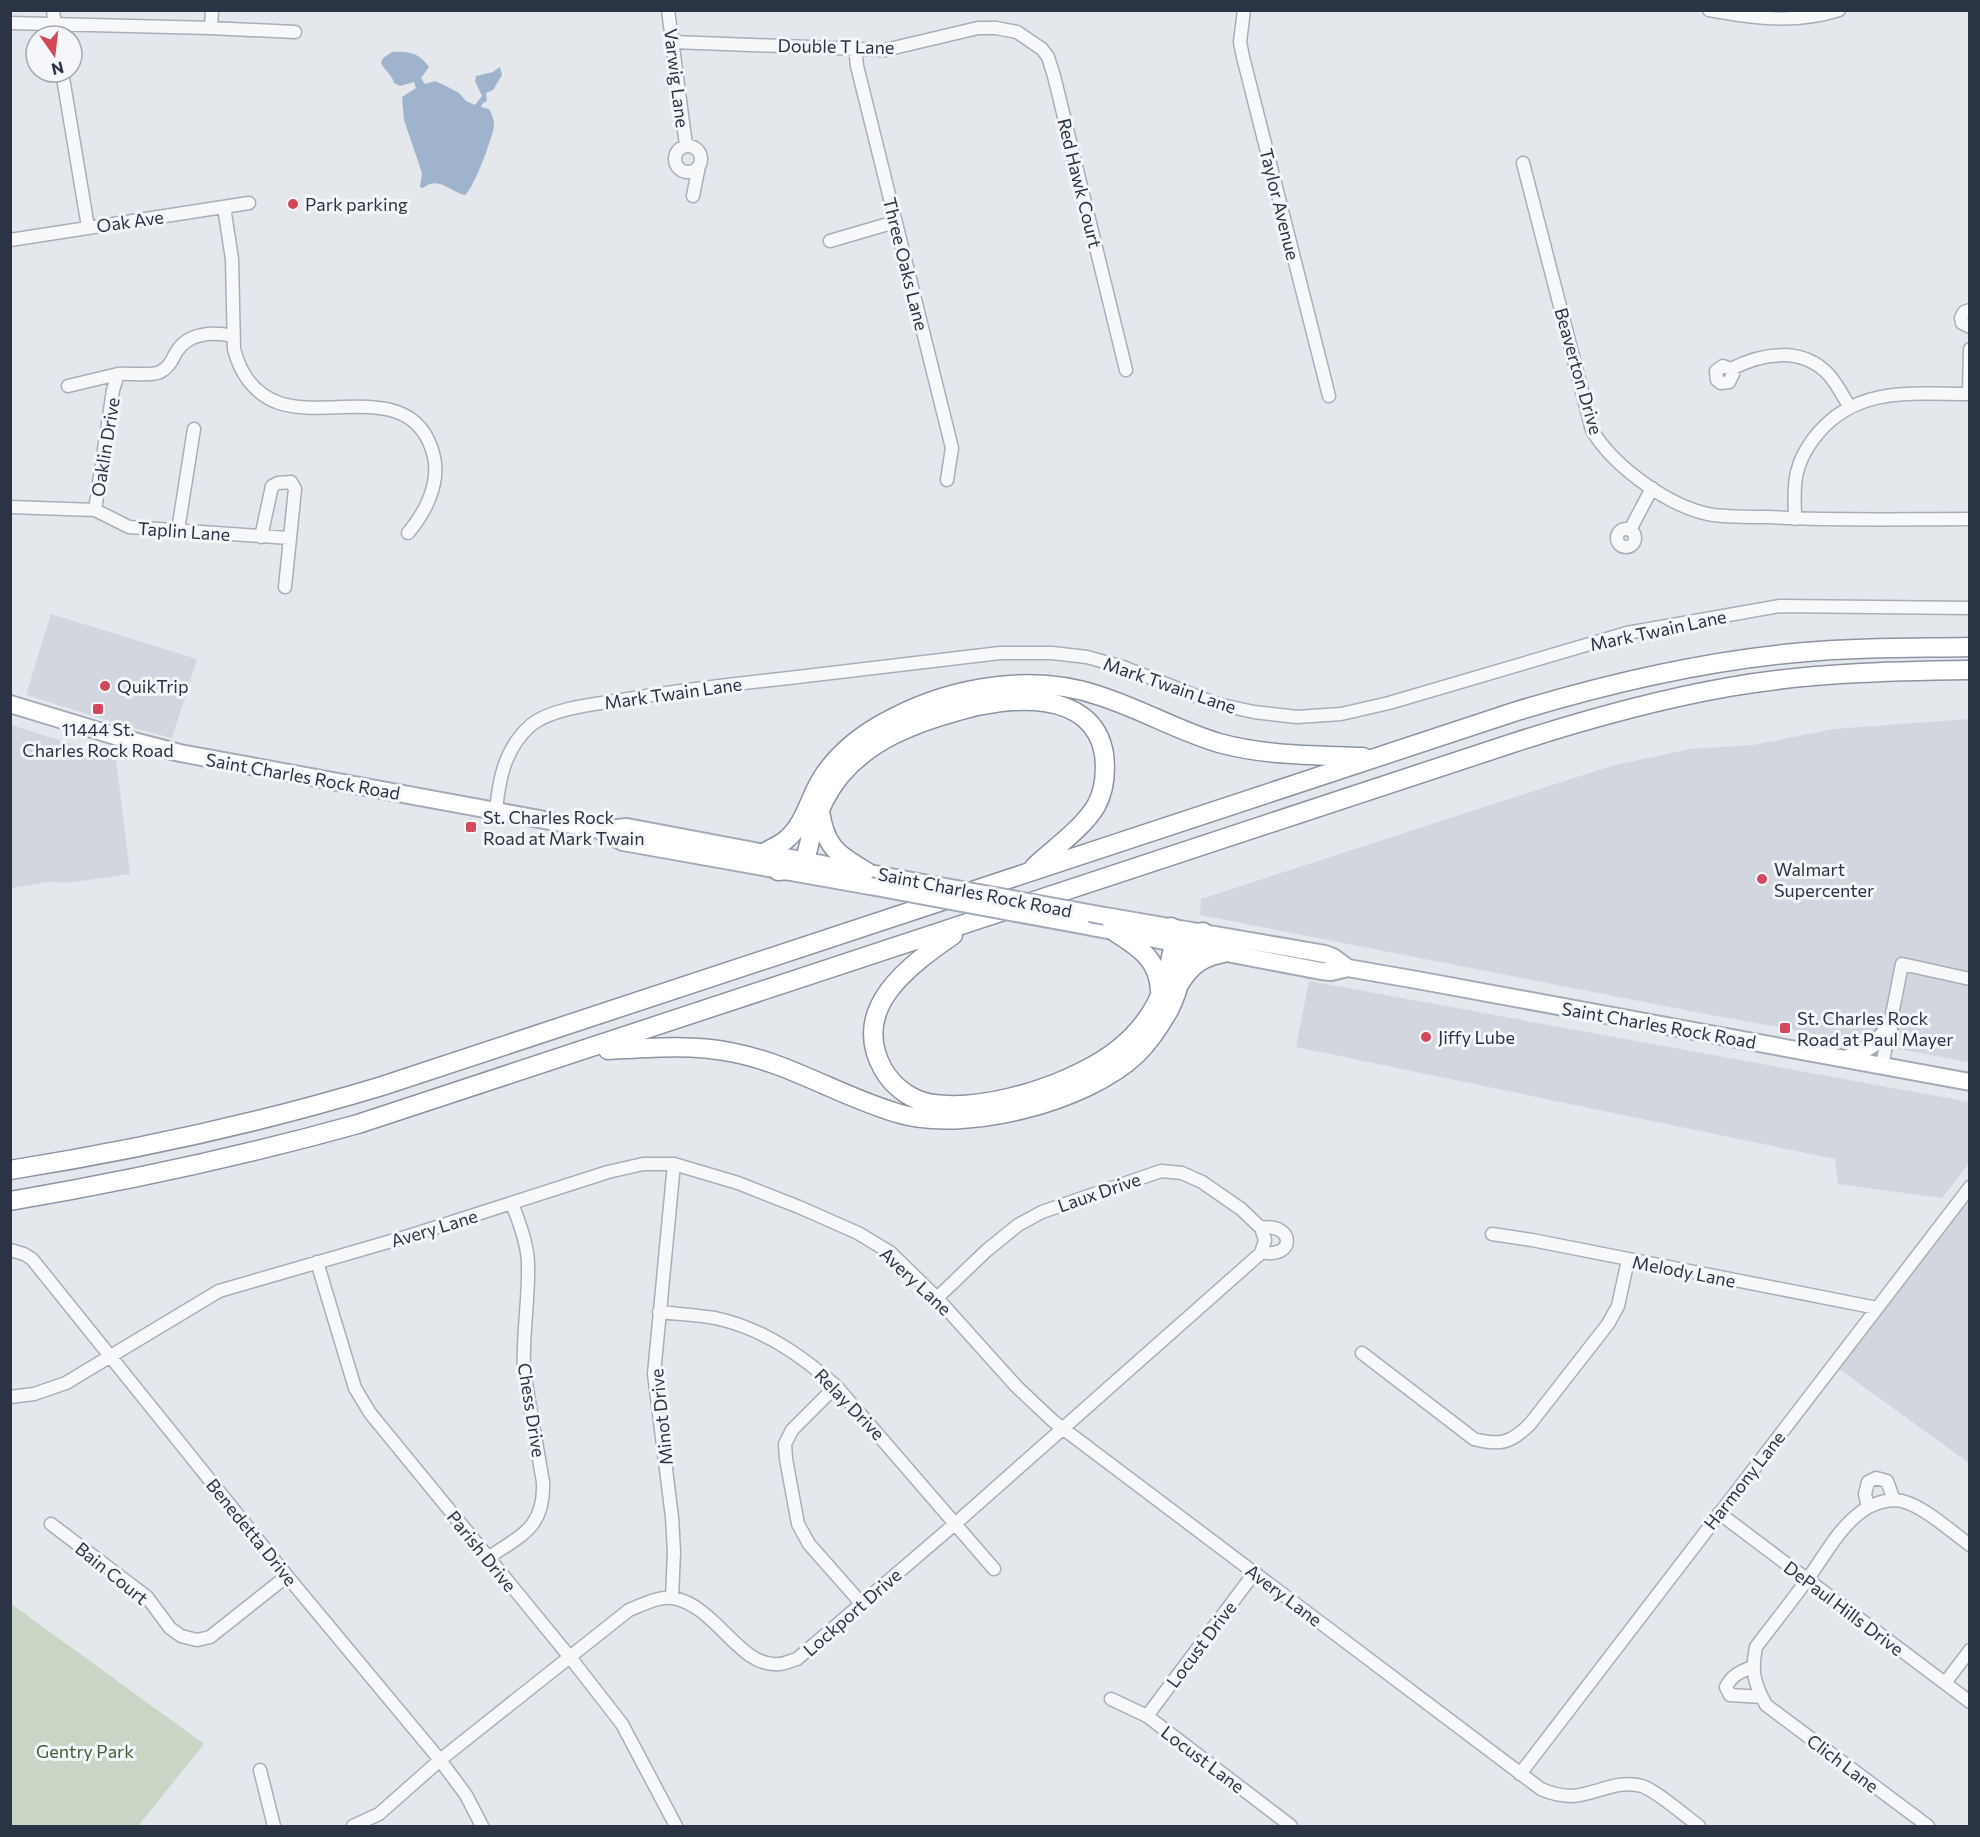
<svg xmlns="http://www.w3.org/2000/svg" width="1980" height="1837" font-family="Commissioner,sans-serif">
<style>
.built{fill:#d2d6de}
.green{fill:#c9d6c5}
.water{fill:#9fb4cc}
.lines{fill:none;stroke-linecap:round;stroke-linejoin:round}
.minor-casing{stroke:#a9aeb7;stroke-width:15}
.major-casing{stroke:#a3abb8;stroke-width:20}
.highway-casing{stroke:#8b94a3;stroke-width:21}
.minor{stroke:#f7f8fa;stroke-width:12}
.major{stroke:#fff;stroke-width:16}
.highway{stroke:#fff;stroke-width:18}
.major-bridge-casing{stroke:#a3abb8;stroke-width:20;stroke-linecap:butt}
.major-bridge{stroke:#fff;stroke-width:16}
.poi-dot{fill:#d1495b;stroke:#f4f6f9;stroke-width:2}
.labels{text-anchor:middle;dominant-baseline:central;stroke-width:6;stroke-linejoin:round;paint-order:stroke}
.street-label{font-size:18px;fill:#2b3445;stroke:#f4f6f9}
.poi-label{font-size:18px;fill:#2b3445;stroke:#f4f6f9;text-anchor:start}
.park-label{font-size:18px;fill:#3f6138;stroke:#f4f6f9}
</style>
<rect width="100%" height="100%" fill="#e4e7ec"/>
<!-- built -->
<path class="built" d="M51 614 197 659 172 738 126 726 26 695Z
M1969 719V1062L1711 1015 1200 915 1201 899 1611 766 1690 749 1753 745 1834 729Z
M11 725 116 758 130 874 66 883 49 882 11 888Z
M1309 981 1969 1102V1163L1942 1198 1838 1184 1835 1159 1296 1047Z
M1969 1199V1463L1839 1369Z"/>
<!-- green -->
<path class="green" d="M10 1603 204 1744 138 1826H11Z"/>
<!-- water -->
<path class="water" d="M392 52C409 51 419 53 429 67L421 78 425 84 435 81 446 86 459 93 466 101 475 105 482 96 475 81 476 76 493 72 500 67 502 75 493 90 486 93 487 101 483 103 481 107 489 109C492 114 494 120 494 126 492 139 474 188 465 195 450 192 439 175 423 188L420 187 422 173 404 120 402 97 416 88 414 82 400 86 394 83C393 76 384 70 381 63L383 58Z"/>
<g class="lines">
<!-- minor casing -->
<g class="minor-casing">
<path id="minor" d="M53 10 56 36
M668 10 686 145
M1244 10 1240 42 1243 57 1329 396
M1709 10C1753 18 1795 24 1839 10
M10 23 211 28 295 32
M211 28 212 10
M673 42 885 50 978 28H996L1017 32 1042 49 1048 57 1054 76 1126 370
M855 48 857 66 952 448 947 480
M62 72 88 227
M675 159a13 13 0 1 1 26 0a13 13 0 1 1-26 0Z
M1523 163 1592 430C1613 466 1670 508 1713 515 1731 517 1750 517 1768 517 1835 521 1902 519 1970 519
M693 196 699 166
M224 207 232 259 234 349C240 373 254 394 279 403 330 420 416 379 434 457 440 484 425 513 408 533
M10 240 249 203
M830 241 895 222
M1970 310 1964 312 1961 318 1962 323 1970 327
M1731 369 1733 374 1729 382 1721 383 1717 380 1716 371 1723 366 1731 369C1762 353 1802 346 1829 375 1837 384 1843 396 1849 406
M68 386 118 374
M1969 394 1970 349
M10 507 95 510 129 527 289 538
M95 510 113 390 118 374C128 373 153 376 160 372 170 367 172 359 177 351 189 332 214 332 233 336
M1795 519C1795 508 1794 497 1795 486 1796 466 1806 447 1819 432 1859 386 1913 394 1970 394
M1617 538a9 9 0 1 1 18 0a9 9 0 1 1-18 0Z
M178 530 194 429
M1630 530 1652 488
M261 537 272 486 278 483 291 482 295 489 285 587
M496 811C499 778 505 748 531 725 552 708 596 704 622 700 677 690 733 684 789 678 859 670 930 661 1000 653H1052L1087 657 1123 667 1217 704 1254 712 1297 717 1341 714 1389 703 1627 633 1780 606 1970 608
M1882 1066 1902 964 1970 979
M1261 1228C1295 1222 1296 1260 1261 1252
M1492 1234 1532 1240 1877 1308
M10 1250 24 1254 32 1259 287 1576 440 1760 466 1795 482 1826
M317 1262 355 1388 370 1413 569 1656 622 1724 676 1826
M659 1312C677 1314 697 1315 715 1318 762 1328 801 1355 836 1386L994 1569
M1362 1353 1474 1439C1500 1446 1511 1443 1530 1424L1608 1324 1618 1306 1628 1260
M836 1386 792 1430 785 1444 786 1459 798 1524 809 1544 861 1603
M10 1397 34 1394 66 1383 219 1291 412 1235 608 1172 643 1164H674L738 1183 799 1207 858 1233 891 1253 937 1298 1016 1386 1053 1421 1541 1789C1552 1794 1561 1796 1573 1796 1597 1794 1617 1779 1642 1786 1657 1791 1685 1816 1699 1826
M1868 1507 1865 1494 1868 1482 1876 1478 1887 1481 1894 1500
M1719 1513 1970 1702
M51 1524 147 1597 170 1628 181 1636 197 1640 210 1637 287 1576
M488 1558C521 1535 545 1528 543 1482L524 1372C522 1336 529 1301 528 1265 528 1244 519 1223 512 1203
M672 1598 674 1552 672 1517 654 1374 674 1164
M1752 1667C1740 1672 1732 1675 1726 1687L1730 1695 1762 1697
M1945 1683 1970 1650
M1111 1699 1147 1716 1291 1826
M1147 1716 1255 1572
M260 1770 274 1826
M1520 1774 1970 1187
M353 1826 379 1814 440 1760 629 1610C642 1605 658 1596 673 1598 717 1606 739 1668 779 1664 785 1664 792 1660 797 1659L956 1523 1261 1253 1265 1240 1261 1228 1241 1209 1202 1182 1182 1173 1161 1171 1042 1212 1018 1225 986 1251 937 1298
M1928 1826 1766 1705C1754 1683 1751 1671 1756 1647 1774 1623 1792 1601 1809 1577 1825 1555 1839 1528 1861 1512 1869 1505 1885 1500 1895 1500 1919 1501 1950 1531 1970 1545"/>
</g>
<!-- major casing -->
<g class="major-casing">
<path id="major" d="M10 704 122 738 180 753 599 830 627 827 896 878
M599 830 623 842 870 886
M1105 916 1325 954 1333 957 1348 968
M1081 925 1321 971 1331 972 1348 968 1417 980 1970 1082
M1846 1059C1863 1050 1879 1044 1889 1027"/>
</g>
<!-- highway casing -->
<g class="highway-casing">
<path id="highway" d="M820 811C825 847 837 854 867 872
M765 852C773 848 782 844 788 838 806 822 810 795 824 775 841 750 867 731 893 718 954 686 1035 673 1100 696 1141 709 1178 731 1219 743 1266 756 1315 755 1363 757
M778 871C786 870 793 871 799 866 809 857 809 840 813 828 819 809 828 791 840 776 870 740 914 723 958 711 1005 697 1093 687 1104 754 1106 771 1105 790 1096 806 1083 828 1053 849 1034 867
M1115 932C1139 947 1159 960 1160 991
M953 935C910 965 849 1008 883 1069 893 1087 912 1101 933 1104 980 1110 1042 1092 1083 1071 1122 1052 1153 1022 1166 980 1170 969 1170 954 1175 944 1179 934 1193 933 1203 932
M1180 983C1192 964 1203 957 1224 953
M608 1050C648 1048 690 1044 730 1052 790 1063 839 1096 897 1113 963 1134 1087 1102 1137 1054 1150 1041 1160 1026 1169 1010 1177 995 1191 950 1182 936 1179 932 1175 929 1171 927
M10 1170C136 1150 260 1123 382 1086L1517 711C1616 681 1716 658 1819 651 1869 647 1920 648 1970 647
M10 1201C128 1181 243 1156 358 1124L1513 743C1584 720 1655 700 1729 687 1808 673 1889 671 1970 670"/>
</g>
<!-- minor -->
<use href="#minor" class="minor"/>
<!-- major -->
<use href="#major" class="major"/>
<!-- highway -->
<use href="#highway" class="highway"/>
<!-- major-bridge casing -->
<g class="major-bridge-casing">
<path id="major-bridge" d="M896 878 1105 916
M870 886 1081 925"/>
</g>
<!-- major-bridge -->
<use href="#major-bridge" class="major-bridge"/>
</g>
<!-- markers -->
<g class="poi-dot">
<circle cx="293" cy="204" r="6"/>
<circle cx="105" cy="686" r="6"/>
<rect x="92" y="703" width="12" height="12" rx="3"/>
<rect x="465" y="821" width="12" height="12" rx="3"/>
<circle cx="1762" cy="879" r="6"/>
<rect x="1779" y="1022" width="12" height="12" rx="3"/>
<circle cx="1426" cy="1037" r="6"/>
</g>
<g class="labels">
<!-- street labels -->
<g class="street-label">
<text transform="translate(836 46) rotate(1)">Double T Lane</text>
<text transform="translate(677 78) rotate(83)">Varwig Lane</text>
<text transform="translate(1080 183) rotate(76)">Red Hawk Court</text>
<text transform="translate(1280 204) rotate(76)">Taylor Avenue</text>
<text transform="translate(130 221) rotate(-8)">Oak Ave</text>
<text transform="translate(906 264) rotate(76)">Three Oaks Lane</text>
<text transform="translate(1579 371) rotate(74)">Beaverton Drive</text>
<text transform="translate(105 447) rotate(-81)">Oaklin Drive</text>
<text transform="translate(184 531) rotate(4)">Taplin Lane</text>
<text transform="translate(1658 630) rotate(-12)">Mark Twain Lane</text>
<text transform="translate(1170 685) rotate(19)">Mark Twain Lane</text>
<text transform="translate(673 693) rotate(-8)">Mark Twain Lane</text>
<text transform="translate(303 776) rotate(10)">Saint Charles Rock Road</text>
<text transform="translate(975 892) rotate(11)">Saint Charles Rock Road</text>
<text transform="translate(1659 1025) rotate(10)">Saint Charles Rock Road</text>
<text transform="translate(1099 1192) rotate(-19)">Laux Drive</text>
<text transform="translate(434 1228) rotate(-17)">Avery Lane</text>
<text transform="translate(1684 1271) rotate(11)">Melody Lane</text>
<text transform="translate(916 1281) rotate(43)">Avery Lane</text>
<text transform="translate(850 1404) rotate(46)">Relay Drive</text>
<text transform="translate(532 1410) rotate(81)">Chess Drive</text>
<text transform="translate(661 1417) rotate(-96)">Minot Drive</text>
<text transform="translate(1744 1480) rotate(-52)">Harmony Lane</text>
<text transform="translate(252 1532) rotate(51)">Benedetta Drive</text>
<text transform="translate(482 1551) rotate(51)">Parish Drive</text>
<text transform="translate(112 1573) rotate(39)">Bain Court</text>
<text transform="translate(1284 1595) rotate(37)">Avery Lane</text>
<text transform="translate(1844 1608) rotate(37)">DePaul Hills Drive</text>
<text transform="translate(852 1612) rotate(-41)">Lockport Drive</text>
<text transform="translate(1201 1644) rotate(-53)">Locust Drive</text>
<text transform="translate(1203 1759) rotate(37)">Locust Lane</text>
<text transform="translate(1843 1763) rotate(37)">Clich Lane</text>
</g>
<!-- poi labels -->
<g class="poi-label">
<text x="305" y="204">Park parking</text>
<text x="117" y="686">QuikTrip</text>
<text x="98" y="729" text-anchor="middle">11444 St.<tspan x="98" dy="21">Charles Rock Road</tspan></text>
<text x="483" y="817">St. Charles Rock<tspan x="483" dy="21">Road at Mark Twain</tspan></text>
<text x="1774" y="869">Walmart<tspan x="1774" dy="21">Supercenter</tspan></text>
<text x="1797" y="1018">St. Charles Rock<tspan x="1797" dy="21">Road at Paul Mayer</tspan></text>
<text x="1438" y="1037">Jiffy Lube</text>
</g>
<!-- park labels -->
<g class="park-label">
<text x="85" y="1751">Gentry Park</text>
</g>
</g>
<!-- border -->
<rect width="1980" height="1837" fill="none" stroke="#2b3445" stroke-width="24"/>
<!-- north arrow -->
<g transform="translate(54 54) rotate(166)"><circle r="28" fill="#f4f6f9" stroke="#a4a8b1" stroke-width="1.5"/>
<path d="M0-4.5L10 22L0 15L-10 22Z" fill="#d1495b"/>
<text y="-9" font-size="16" font-weight="bold" text-anchor="middle" fill="#2b3445">N</text>
</g>
</svg>
